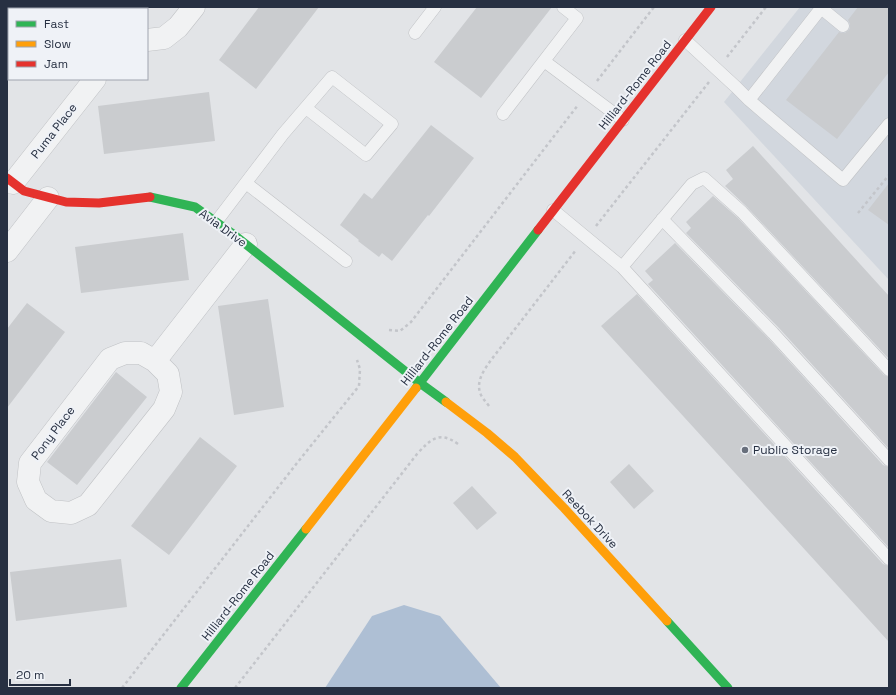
<svg xmlns="http://www.w3.org/2000/svg" width="896" height="695" font-family="'Space Grotesk',sans-serif">
<style>
.built{fill:#d2d7de}
.water{fill:#aebfd4}
.building{fill:#cacccf}
.lines{fill:none;stroke-linecap:round;stroke-linejoin:round}
.lane-casing{stroke:#c0c2c5;stroke-width:13}
.street-casing{stroke:#c0c2c5;stroke-width:23}
.path{stroke:#c3c5ca;stroke-width:2.5;stroke-dasharray:3 3;stroke-linecap:butt}
.lane{stroke:#f1f2f3;stroke-width:12}
.street{stroke:#f1f2f3;stroke-width:22}
.fast{stroke:#30b455;stroke-width:9}
.slow{stroke:#ff9f0a;stroke-width:9}
.jam{stroke:#e5322d;stroke-width:9}
.poi-dot{fill:#686f7c;stroke:#eff2f7;stroke-width:1.5}
.labels{text-anchor:middle;dominant-baseline:central;stroke-width:4;stroke-linejoin:round;paint-order:stroke}
.street-label{font-size:12px;fill:#273042;stroke:#eff2f7}
.poi-label{font-size:12px;fill:#273042;stroke:#eff2f7;text-anchor:start}
</style>
<rect width="100%" height="100%" fill="#e2e4e7"/>
<!-- built -->
<path class="built" d="M800 7H889V280L724 102Z"/>
<!-- water -->
<path class="water" d="M404 605 440 616 501 688H325L372 616Z"/>
<!-- building -->
<path class="building" d="M259 7H319L256 89 219 60Z
M477 7H552L481 98 434 62Z
M858 7H889V72L837 139 786 100 839 32 842 33H845L849 30 850 28V24L848 20Z
M209 92 215 141 104 154 98 106Z
M431 125 474 158 429 216 428 215 392 261 382 253 379 257 358 241 359 240 340 225 364 193 372 199Z
M753 146 889 296V359L747 207 725 186 733 179 726 170Z
M889 183V225L868 210Z
M713 196 737 217 884 375 889 377V449L779 328 686 233 691 228 686 222Z
M183 233 189 280 81 293 75 247Z
M675 243 768 338 883 465 889 467V548L648 284 653 280 645 271Z
M637 294 883 564 889 566V642L601 326Z
M268 299 284 407 234 415 218 306Z
M27 303 65 332 7 408V329Z
M116 372 147 397 77 485 47 462Z
M200 437 237 466 169 555 131 526Z
M629 464 654 491 634 509 610 482Z
M472 486 497 513 477 530 453 503Z
M121 559 127 607 16 621 10 572Z"/>
<g class="lines">
<!-- lane casing -->
<g class="lane-casing">
<path id="lane" d="M821 8 843 26
M415 33 435 7
M685 40 736 87 749 100 843 180 889 124
M544 61 623 120
M749 100 822 7
M503 114 577 18 563 7
M246 183 346 261
M553 210 622 267 889 559
M662 219 773 333 889 460
M216 222 283 134 332 77 392 124 366 155 306 108
M622 267 692 184 704 178 742 212 889 370"/>
</g>
<!-- street casing -->
<g class="street-casing">
<path id="street" d="M120 7V9
M147 40 164 38 178 27 194 7
M13 183 95 79
M7 251 48 198
M125 353H141L155 361 168 374 171 392 164 409 88 505 71 513 51 511 36 500 28 482 30 463 110 359Z
M155 361 246 244"/>
</g>
<!-- path -->
<path class="path" d="M727 57 766 7
M597 81 654 7
M858 213 889 175
M596 226 709 82
M389 330 400 331 411 322 578 105
M489 406C486 402 483 399 481 395 475 382 484 370 491 360L576 250
M122 688 297 463 359 386 360 369 357 360
M235 688 417 454C430 440 439 430 458 444"/>
<!-- lane -->
<use href="#lane" class="lane"/>
<!-- street -->
<use href="#street" class="street"/>
<!-- fast -->
<path class="fast" d="M150 197 195 207 233 234 420 383 446 402
M416 388 538 230
M667 621 728 688
M181 688 306 529"/>
<!-- slow -->
<path class="slow" d="M446 402 487 433 515 457 564 508 667 621
M306 529 416 388"/>
<!-- jam -->
<path class="jam" d="M7 178 24 191 66 202 99 203 150 197
M538 230 711 7"/>
</g>
<!-- markers -->
<circle class="poi-dot" cx="745" cy="450" r="4"/>
<g class="labels">
<!-- street labels -->
<g class="street-label">
<text transform="translate(635 85) rotate(-52)">Hilliard-Rome Road</text>
<text transform="translate(54 131) rotate(-52)">Puma Place</text>
<text transform="translate(223 228) rotate(36)">Avia Drive</text>
<text transform="translate(437 341) rotate(-52)">Hilliard-Rome Road</text>
<text transform="translate(53 433) rotate(-53)">Pony Place</text>
<text transform="translate(590 519) rotate(47)">Reebok Drive</text>
<text transform="translate(238 596) rotate(-52)">Hilliard-Rome Road</text>
</g>
<!-- poi labels -->
<g class="poi-label">
<text x="753" y="450">Public Storage</text>
</g>
</g>
<!-- border -->
<rect width="896" height="695" fill="none" stroke="#273042" stroke-width="16"/>
<!-- legend -->
<rect x="8" y="8" width="140" height="72" fill="#eff2f7" stroke="#9fa4af"/>
<rect x="16" y="21" width="20" height="6" fill="#30b455" stroke="#9fa4af"/>
<text x="44" y="28" font-size="12" fill="#273042">Fast</text>
<rect x="16" y="41" width="20" height="6" fill="#ff9f0a" stroke="#9fa4af"/>
<text x="44" y="48" font-size="12" fill="#273042">Slow</text>
<rect x="16" y="61" width="20" height="6" fill="#e5322d" stroke="#9fa4af"/>
<text x="44" y="68" font-size="12" fill="#273042">Jam</text>
<!-- scale -->
<path d="M10 679v6h60v-6" fill="none" stroke="#273042" stroke-width="2"/>
<text x="16" y="679" font-size="12" fill="#273042" stroke="#eff2f7" stroke-width="3" paint-order="stroke">20 m</text>
</svg>
